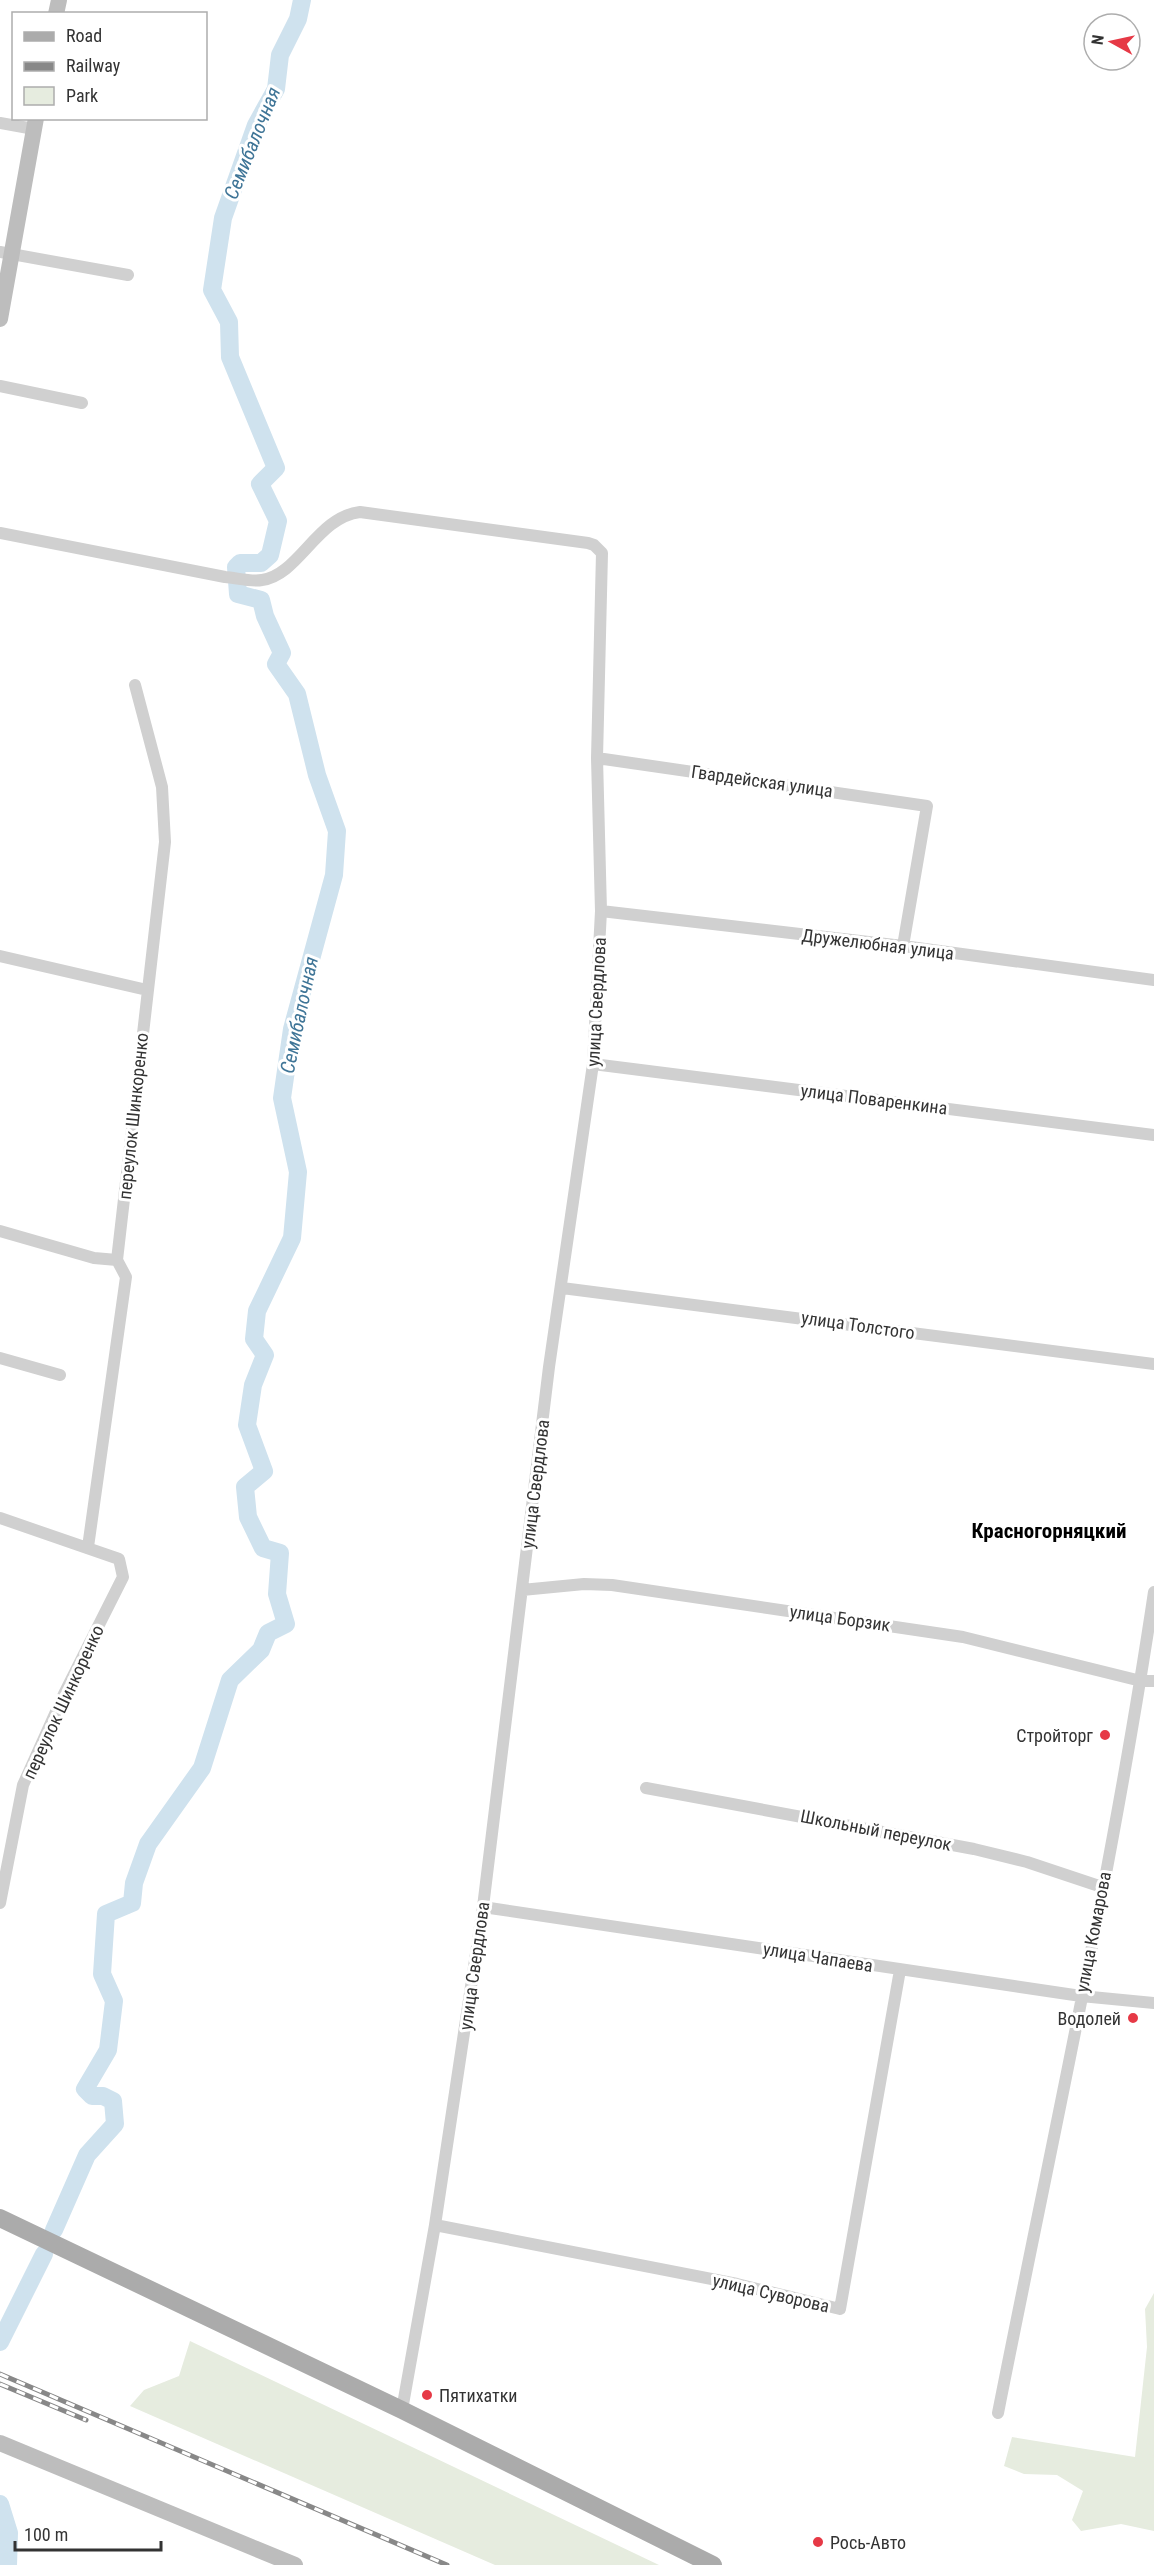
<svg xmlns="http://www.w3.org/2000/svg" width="1154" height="2565" font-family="'Roboto Condensed',sans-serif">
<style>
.green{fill:#e6ecdf}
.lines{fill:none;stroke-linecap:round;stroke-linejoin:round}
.river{stroke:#cfe2ee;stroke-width:18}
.street{stroke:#d0d0d0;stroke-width:12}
.secondary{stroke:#bdbdbd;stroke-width:16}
.primary{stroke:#ababab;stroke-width:18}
.rail-casing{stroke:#888;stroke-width:5}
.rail{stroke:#fff;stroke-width:3;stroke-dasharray:9;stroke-linecap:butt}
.poi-dot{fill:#e63946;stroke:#fff;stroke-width:2}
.labels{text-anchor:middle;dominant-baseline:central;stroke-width:6;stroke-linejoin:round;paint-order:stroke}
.street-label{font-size:18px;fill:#333;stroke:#fff}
.poi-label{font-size:18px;fill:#333;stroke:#fff;text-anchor:end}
.water-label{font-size:20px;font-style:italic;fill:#3f7597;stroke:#fff}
.quarter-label{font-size:21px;font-weight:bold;fill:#000;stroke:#fff}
</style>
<rect width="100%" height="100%" fill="#fff"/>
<!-- green -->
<path class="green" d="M1154 2293V2531L1121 2524 1081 2531 1072 2520 1083 2491 1057 2475 1024 2474 1004 2466 1012 2437 1135 2457 1147 2347 1145 2309Z
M190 2341 659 2565H495L130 2406 144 2390 179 2376Z"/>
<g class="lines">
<!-- river -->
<path class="river" d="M54 2230 87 2155 115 2124 113 2101 103 2096H92L85 2089 108 2050 114 2001 102 1974 106 1914 132 1903 134 1883 148 1844 202 1768 230 1680 261 1650 268 1633 286 1624 277 1594 280 1553 263 1548 248 1517 245 1487 264 1471 247 1425 253 1385 265 1355 254 1339 257 1311 292 1238 298 1172 282 1098 292 1029 334 875 337 831 317 775 297 694 276 664 282 653 265 616 261 600 238 594 236 567 240 563H261L270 555 278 521 260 484 276 468 230 357 229 322 212 290 223 218 256 125 276 89 280 55 298 19 302 0
M0 2342 44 2254
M0 2504 9 2533 8 2565"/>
<!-- street -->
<path class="street" d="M0 123 34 129
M0 252 128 275
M0 386 82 403
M0 533 225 577C237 578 251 582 262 580 299 575 317 517 360 512L588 543 594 545 602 553 597 758 601 911 593 1064 549 1367 483 1907 435 2225 402 2410
M597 758 927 806 903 946
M601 911 903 946 1154 980
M0 956 147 990
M593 1064 1154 1135
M0 1231 94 1258 117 1260
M562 1288 1154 1364
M0 1358 60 1375
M0 1518 119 1559 123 1577 64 1694 23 1785 0 1903
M88 1547 126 1277 117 1260 165 842 162 787 135 685
M522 1590 584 1584 612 1585 963 1637 1141 1681H1154
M646 1788 974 1849 1027 1862 1102 1887
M483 1907 1081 1996 1154 2003
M435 2225 737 2284 840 2309 900 1970
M998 2413C1052 2140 1113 1867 1154 1592"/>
<!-- secondary -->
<path class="secondary" d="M56 14 59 0
M0 319 36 118
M0 2443 295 2565"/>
<!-- primary -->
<path class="primary" d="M0 2218 402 2410 713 2565"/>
<!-- rail casing -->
<g class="rail-casing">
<path id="rail" d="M0 2374 447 2565
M0 2384 86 2420"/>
</g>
<!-- rail -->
<use href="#rail" class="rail"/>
</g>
<!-- markers -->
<g class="poi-dot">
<circle cx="1105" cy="1735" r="6"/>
<circle cx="1133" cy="2018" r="6"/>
<circle cx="427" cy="2395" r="6"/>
<circle cx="818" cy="2542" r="6"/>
</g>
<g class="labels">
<!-- street labels -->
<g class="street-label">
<text transform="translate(762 781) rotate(8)">Гвардейская улица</text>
<text transform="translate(878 944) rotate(7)">Дружелюбная улица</text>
<text transform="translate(596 1002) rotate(-87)">улица Свердлова</text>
<text transform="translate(874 1099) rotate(7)">улица Поваренкина</text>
<text transform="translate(133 1116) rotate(-84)">переулок Шинкоренко</text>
<text transform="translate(858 1325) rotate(8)">улица Толстого</text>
<text transform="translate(535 1484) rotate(-83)">улица Свердлова</text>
<text transform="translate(840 1618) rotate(8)">улица Борзик</text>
<text transform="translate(63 1702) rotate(-65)">переулок Шинкоренко</text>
<text transform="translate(876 1830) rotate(11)">Школьный переулок</text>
<text transform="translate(1093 1932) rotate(-79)">улица Комарова</text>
<text transform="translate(818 1957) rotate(9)">улица Чапаева</text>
<text transform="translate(474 1966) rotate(-82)">улица Свердлова</text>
<text transform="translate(771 2293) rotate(13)">улица Суворова</text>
</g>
<!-- poi labels -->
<g class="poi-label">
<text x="1093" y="1735">Стройторг</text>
<text x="1121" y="2018">Водолей</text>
<text x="439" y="2395" text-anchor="start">Пятихатки</text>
<text x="830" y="2542" text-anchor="start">Рось-Авто</text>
</g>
<!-- water labels -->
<g class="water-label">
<text transform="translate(252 143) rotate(-68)">Семибалочная</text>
<text transform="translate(299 1015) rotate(-78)">Семибалочная</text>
</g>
<!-- quarter labels -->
<g class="quarter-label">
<text x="1049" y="1531">Красногорняцкий</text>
</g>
</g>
<!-- legend -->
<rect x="12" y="12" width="195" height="108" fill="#ffffff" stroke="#adadad" stroke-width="1.5"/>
<rect x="24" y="32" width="30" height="9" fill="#ababab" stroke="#adadad" stroke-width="1.5"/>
<text x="66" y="42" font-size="18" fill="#333333">Road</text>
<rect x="24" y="62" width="30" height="9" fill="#888888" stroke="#adadad" stroke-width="1.5"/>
<text x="66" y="72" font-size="18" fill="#333333">Railway</text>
<rect x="24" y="87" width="30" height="18" fill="#e6ecdf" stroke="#adadad" stroke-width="1.5"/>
<text x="66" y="102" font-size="18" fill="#333333">Park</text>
<!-- north arrow -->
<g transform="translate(1112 42) rotate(278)"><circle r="28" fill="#ffffff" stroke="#adadad" stroke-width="1.5"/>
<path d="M0-4.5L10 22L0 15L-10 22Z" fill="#e63946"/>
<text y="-9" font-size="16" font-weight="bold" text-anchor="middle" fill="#333333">N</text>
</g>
<!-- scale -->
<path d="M15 2541v9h146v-9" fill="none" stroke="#333333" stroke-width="3"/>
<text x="24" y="2541" font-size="18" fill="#333333" stroke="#ffffff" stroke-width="4.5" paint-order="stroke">100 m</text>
</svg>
